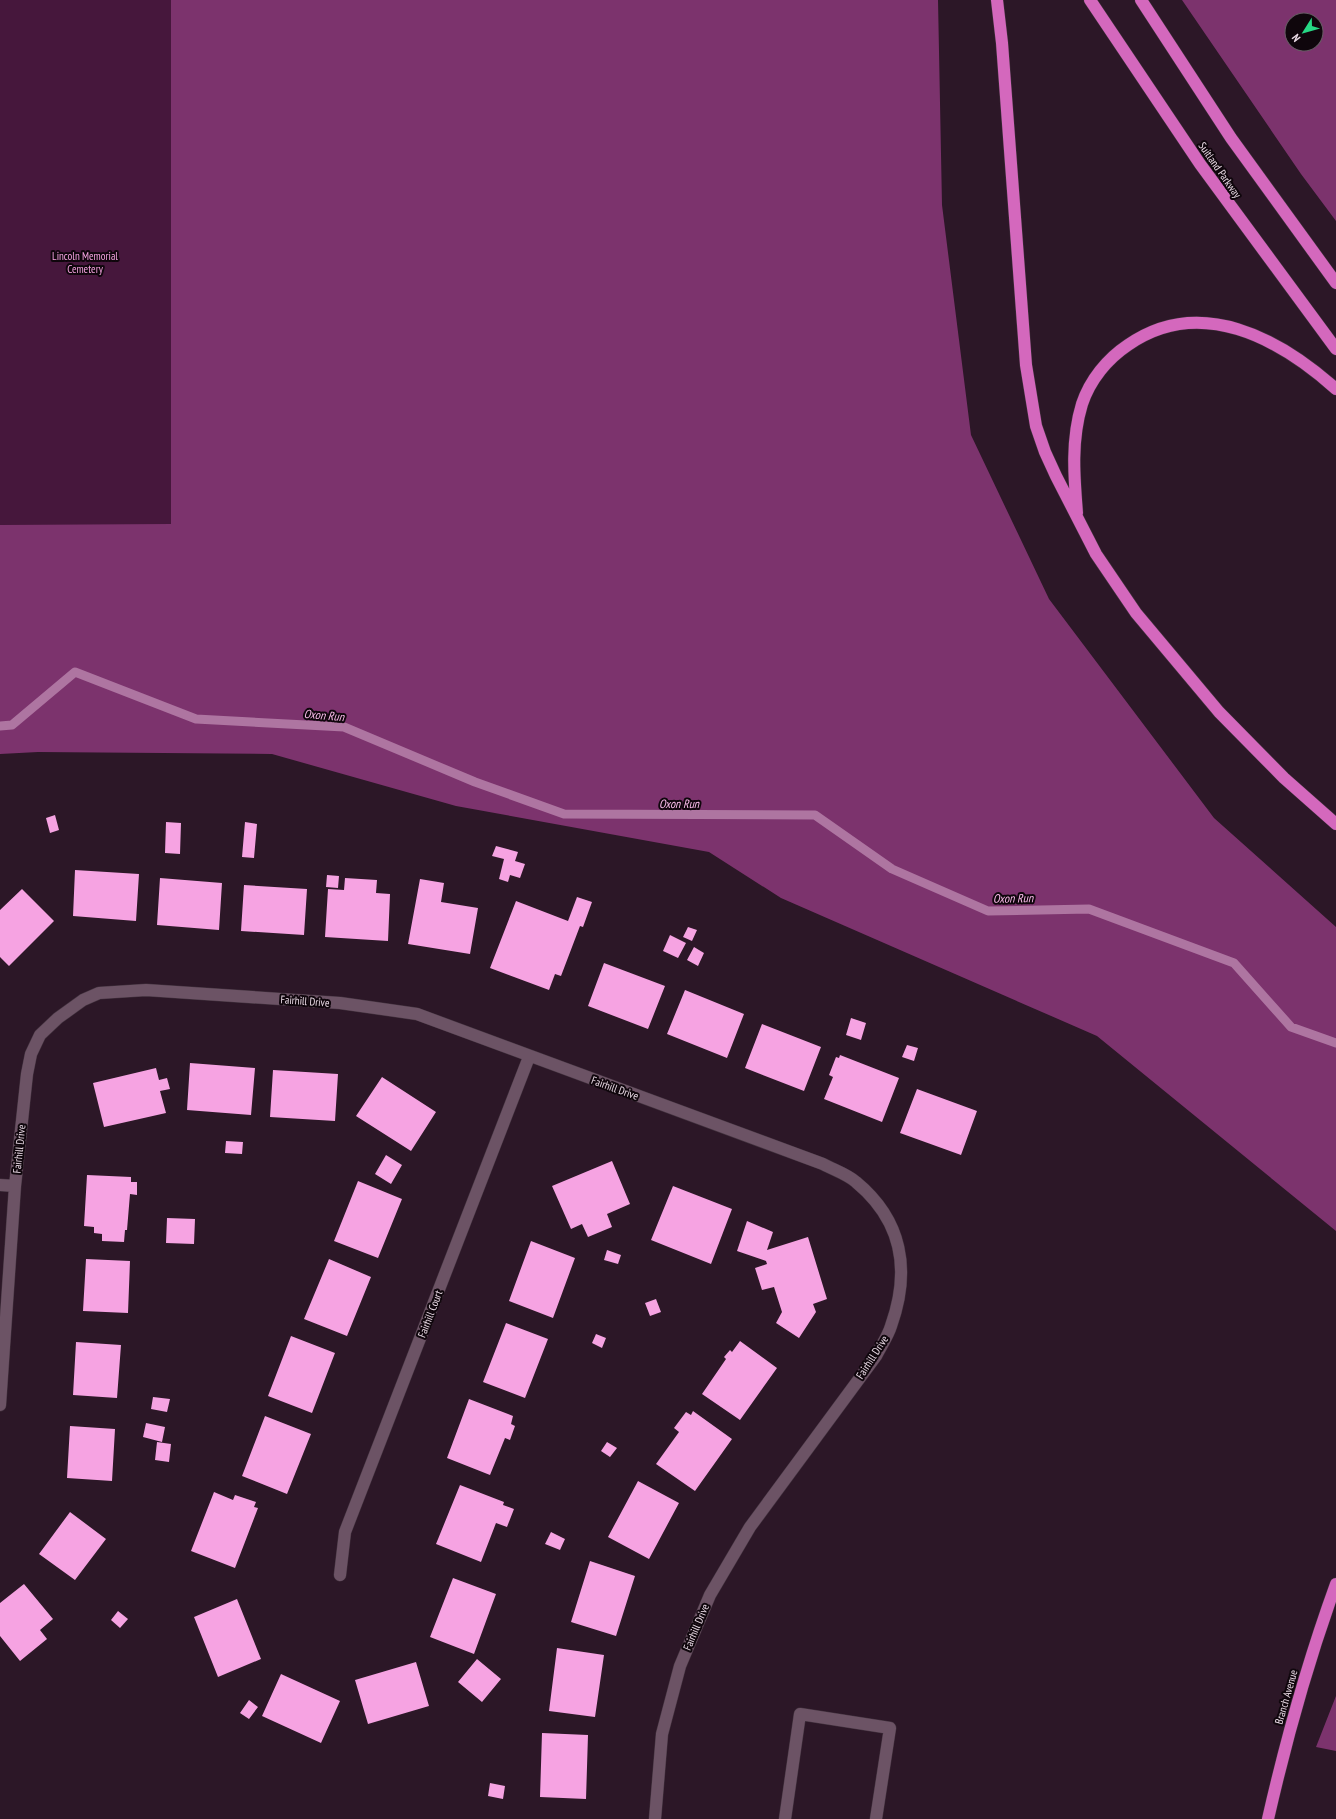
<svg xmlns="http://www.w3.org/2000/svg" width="1336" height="1819" font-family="'PT Sans Narrow',sans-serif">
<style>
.green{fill:#46173c}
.forest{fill:#7c336d;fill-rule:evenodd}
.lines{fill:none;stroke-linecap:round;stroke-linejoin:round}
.stream{stroke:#ae75a1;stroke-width:9}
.building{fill:#f6a3e2}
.lane-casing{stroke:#43333f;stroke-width:13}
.street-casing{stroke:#43333f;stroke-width:13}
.highway-casing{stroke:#43333f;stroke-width:13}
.lane{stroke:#6c5365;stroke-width:12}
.street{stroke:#6c5365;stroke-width:12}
.highway{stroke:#d468bd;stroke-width:12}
.labels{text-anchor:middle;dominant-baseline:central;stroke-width:4;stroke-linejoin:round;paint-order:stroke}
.street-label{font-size:11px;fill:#ebdce7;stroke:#0f060c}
.park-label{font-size:11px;fill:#f7a4e2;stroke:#0f060c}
.water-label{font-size:12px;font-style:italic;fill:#fbbceb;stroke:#0f060c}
</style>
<rect width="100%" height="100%" fill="#2c1727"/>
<!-- green -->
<path class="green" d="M0 0H171V525H0Z"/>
<!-- forest -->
<path class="forest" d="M171 0H938L942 205 971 435 1049 599 1214 818 1336 927V1231L1097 1036 781 898 709 852 456 806 272 754 38 752 0 754V525L171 524Z
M1182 0H1336V221L1301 174ZM1292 20H1316V44H1292Z
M1336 1696V1751L1316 1747Z"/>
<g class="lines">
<!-- stream -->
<path class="stream" d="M0 726 12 725 75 672 196 719 344 727 475 782 564 814 815 815 892 869 988 911 1089 909 1234 963 1291 1027 1336 1043"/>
</g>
<!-- building -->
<path class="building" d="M55 815 59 830 50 833 46 818Z
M166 822 181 823 180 854 165 853Z
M245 822 257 824 254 858 242 857Z
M496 846 518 852 515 861 525 864 520 878 510 875 508 882 499 879 504 859 492 856Z
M75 870 139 874 136 921 73 916Z
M327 875 339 876 338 888 326 887Z
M160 878 222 883 219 930 157 925Z
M345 878 377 880 376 893 390 894 388 941 325 937 328 889 344 890Z
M420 879 444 883 441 902 478 908 470 954 408 944Z
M244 885 307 889 304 935 241 931Z
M22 889 54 921 9 966 0 957V910Z
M577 897 592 902 583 927 580 926 561 976 555 974 549 990 490 968 516 901 568 921Z
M688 927 697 930 692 941 683 937Z
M670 935 686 943 678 958 663 951Z
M694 947 704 953 698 966 687 960Z
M604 963 665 986 648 1029 588 1006Z
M685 990 744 1014 727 1058 667 1034Z
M851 1018 866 1023 861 1040 846 1035Z
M762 1024 821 1047 804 1091 745 1068Z
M907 1045 918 1048 914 1061 902 1057Z
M840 1055 899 1078 882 1122 824 1099 833 1077 829 1075 836 1057 839 1058Z
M190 1063 255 1068 251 1115 187 1110Z
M156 1068 159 1080 167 1078 170 1089 160 1091 166 1113 104 1127 93 1083Z
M273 1070 338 1074 335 1121 270 1117Z
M382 1077 436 1112 411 1151 356 1116Z
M917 1089 977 1111 961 1155 900 1133Z
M226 1141 243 1142 242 1154 225 1153Z
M386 1155 402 1165 391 1184 375 1174Z
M612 1161 630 1204 607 1214 612 1227 588 1237 582 1224 571 1229 552 1186Z
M87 1175 131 1177V1182H137V1195L130 1194 127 1230H125L124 1242 102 1241V1234L94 1233V1227L84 1226Z
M358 1181 402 1199 378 1258 334 1241Z
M673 1186 732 1209 711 1264 651 1240Z
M167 1218 195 1219 194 1244 166 1243Z
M747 1221 773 1232 767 1250 808 1237 827 1299 813 1304 816 1312 799 1338 776 1323 782 1312 774 1287 762 1290 755 1268 767 1264 766 1261 737 1251Z
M531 1241 575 1258 553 1318 509 1301Z
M607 1250 621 1255 618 1264 604 1260Z
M86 1259 130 1261 128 1313 83 1311Z
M329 1259 371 1277 347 1336 304 1319Z
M656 1299 661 1312 650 1316 645 1303Z
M506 1323 548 1339 525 1398 483 1382Z
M596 1334 606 1338 602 1348 592 1343Z
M291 1336 335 1353 312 1413 268 1396Z
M740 1341 777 1368 740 1420 702 1394 726 1359 724 1357 730 1350 732 1352Z
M76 1342 121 1345 117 1398 73 1395Z
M153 1397 170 1399 167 1412 151 1409Z
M469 1399 513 1416 511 1424 515 1426 510 1440 505 1438 490 1475 447 1458Z
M693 1411 732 1439 695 1491 656 1464 679 1432 674 1428 686 1412 691 1415Z
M265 1416 311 1434 287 1494 242 1476Z
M146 1423 165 1427 162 1442 143 1437Z
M70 1426 115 1429 112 1481 67 1478Z
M157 1442 171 1444 169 1462 155 1460Z
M607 1442 617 1448 610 1457 601 1451Z
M638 1481 679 1503 649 1559 608 1537Z
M460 1485 504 1502 503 1505 514 1509 507 1527 496 1523 481 1562 436 1544Z
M214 1492 233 1500 235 1495 256 1502 254 1507 258 1508 235 1568 191 1551Z
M70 1512 106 1539 75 1580 39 1554Z
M551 1532 565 1539 560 1550 545 1544Z
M590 1561 635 1576 616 1636 571 1622Z
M453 1578 496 1594 474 1654 430 1637Z
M24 1584 53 1619 40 1630 47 1639 20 1661 0 1636V1603Z
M237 1599 261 1659 218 1677 194 1617Z
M118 1611 128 1619 120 1628 111 1620Z
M557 1648 604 1655 595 1717 549 1711Z
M477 1659 501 1679 482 1702 458 1682Z
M416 1662 429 1706 368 1724 355 1680Z
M281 1674 340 1701 321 1743 262 1716Z
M249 1700 258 1707 249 1719 240 1713Z
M542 1733 588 1735 586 1799 540 1797Z
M490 1783 505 1786 503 1799 488 1796Z"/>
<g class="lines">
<!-- lane casing -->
<g class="lane-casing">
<path id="lane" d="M785 1819 800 1714 890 1728 876 1819"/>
</g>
<!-- street casing -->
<g class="street-casing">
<path id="street" d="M0 1185 15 1186
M0 1405 15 1186 27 1074 31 1054 40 1035 58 1018 83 1000 99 993 146 990 340 1003 417 1014 823 1164C834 1170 847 1174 856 1182 902 1220 911 1270 891 1326 888 1336 881 1346 876 1356L750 1527 710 1595 680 1666 662 1734 655 1819
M340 1575 345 1532 529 1057"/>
</g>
<!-- highway casing -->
<g class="highway-casing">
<path id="highway" d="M997 0 1002 43 1026 365 1036 426 1045 452 1056 476 1096 554 1136 613 1219 712 1284 778 1336 824
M1090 0 1200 164 1336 349
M1141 0 1231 138 1336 283
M1077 513C1074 476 1071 440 1082 404 1090 380 1107 359 1128 345 1200 295 1279 338 1336 389
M1268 1819C1286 1740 1308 1661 1336 1584"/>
</g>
<!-- lane -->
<use href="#lane" class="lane"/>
<!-- street -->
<use href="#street" class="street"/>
<!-- highway -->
<use href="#highway" class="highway"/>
</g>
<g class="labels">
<!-- street labels -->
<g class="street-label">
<text transform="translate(1220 170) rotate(55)">Suitland Parkway</text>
<text transform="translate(305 1001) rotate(4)">Fairhill Drive</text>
<text transform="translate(615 1088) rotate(20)">Fairhill Drive</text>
<text transform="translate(19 1149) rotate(-84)">Fairhill Drive</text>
<text transform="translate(430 1314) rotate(-69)">Fairhill Court</text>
<text transform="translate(872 1357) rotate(-57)">Fairhill Drive</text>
<text transform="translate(696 1627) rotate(-67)">Fairhill Drive</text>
<text transform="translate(1286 1697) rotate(-74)">Branch Avenue</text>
</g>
<!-- park labels -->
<g class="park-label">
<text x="85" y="256">Lincoln Memorial<tspan x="85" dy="13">Cemetery</tspan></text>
</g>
<!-- water labels -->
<g class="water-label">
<text transform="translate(324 715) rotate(5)">Oxon Run</text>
<text x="679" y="803">Oxon Run</text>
<text transform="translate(1013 898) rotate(-1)">Oxon Run</text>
</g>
</g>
<!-- north arrow -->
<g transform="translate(1304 32) rotate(233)"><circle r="19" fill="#0f060c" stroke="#675c64"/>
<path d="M0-3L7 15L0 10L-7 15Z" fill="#27d885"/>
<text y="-6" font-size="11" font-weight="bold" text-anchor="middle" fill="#ebdce7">N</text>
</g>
</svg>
